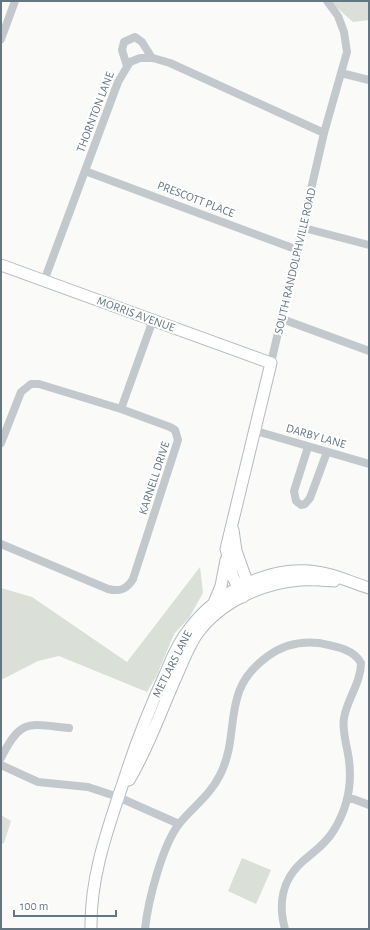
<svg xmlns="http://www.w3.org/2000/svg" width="370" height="930" font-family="'Alegreya Sans',sans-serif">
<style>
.green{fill:#dadfd7}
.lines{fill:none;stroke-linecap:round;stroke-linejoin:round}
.secondary-casing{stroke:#b3babf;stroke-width:13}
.street{stroke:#c3c8cc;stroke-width:8}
.secondary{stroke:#fff;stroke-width:11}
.labels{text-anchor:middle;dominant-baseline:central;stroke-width:4;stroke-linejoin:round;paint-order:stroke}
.street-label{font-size:12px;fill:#657683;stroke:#fff}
</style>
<rect width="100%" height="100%" fill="#fafaf8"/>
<!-- green -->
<path class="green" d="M329 1H369V20L353 22Z
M200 567 203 593 189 618 174 634 157 675 147 692 59 656 38 661 1 680V588L32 597 127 662Z
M1 815 11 821 4 843 1 844Z
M242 858 271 870 256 904 228 891Z"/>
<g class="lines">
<!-- secondary casing -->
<g class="secondary-casing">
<path id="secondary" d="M1 265 271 363 226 549 233 577 243 597
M233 530 236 551 250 590
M214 603 221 586 226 560
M129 780C149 747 161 710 177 675 183 661 189 646 197 634 220 602 262 583 300 580 311 579 322 580 334 581
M91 929C90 873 110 823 127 771 138 737 152 703 167 670 173 655 180 640 190 628 218 591 271 565 317 572 335 574 352 583 369 588"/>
</g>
<!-- street -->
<path class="street" d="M1 39 15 1
M127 66 122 50 124 42 135 37 142 42 152 58
M341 73 369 80
M85 171 298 250
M304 228 369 245
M44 281 118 82 130 62 140 58H153L170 63 324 133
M282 319 369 351
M271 363 324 133 347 52 344 32 338 16 327 1
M121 409 153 320
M256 431 369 464
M1 443 21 392 31 384H39L121 409 170 427 175 430 178 440 133 579C127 589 120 592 108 589L1 544
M308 447 294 491 296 501 301 505 305 504 310 498 327 452
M1 758C21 718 28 724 69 728
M1 765 38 782 88 787 118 797 179 824
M348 797 369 805
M145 929C148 901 162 846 179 824 193 807 210 795 220 775 242 731 219 691 268 656 283 645 301 641 319 643 334 646 354 649 361 663 361 683 347 699 344 718 342 730 346 742 348 754 353 781 348 807 334 830 326 844 313 852 302 862 282 880 278 904 285 929"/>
<!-- secondary -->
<use href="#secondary" class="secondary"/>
</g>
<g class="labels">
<!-- street labels -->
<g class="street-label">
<text transform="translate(95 112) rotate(-69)">THORNTON LANE</text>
<text transform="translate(196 199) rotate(21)">PRESCOTT PLACE</text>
<text transform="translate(295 261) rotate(-77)">SOUTH RANDOLPHVILLE ROAD</text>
<text transform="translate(136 314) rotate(20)">MORRIS AVENUE</text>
<text transform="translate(316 436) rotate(16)">DARBY LANE</text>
<text transform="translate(154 478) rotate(-72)">KARNELL DRIVE</text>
<text transform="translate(172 664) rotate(-63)">METLARS LANE</text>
</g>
</g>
<!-- border -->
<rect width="370" height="930" fill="none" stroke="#657683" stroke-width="4"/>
<!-- scale -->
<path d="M14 910v6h102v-6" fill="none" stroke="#657683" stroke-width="2"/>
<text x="20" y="910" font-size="12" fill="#657683" stroke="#ffffff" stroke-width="3" paint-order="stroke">100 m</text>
</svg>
